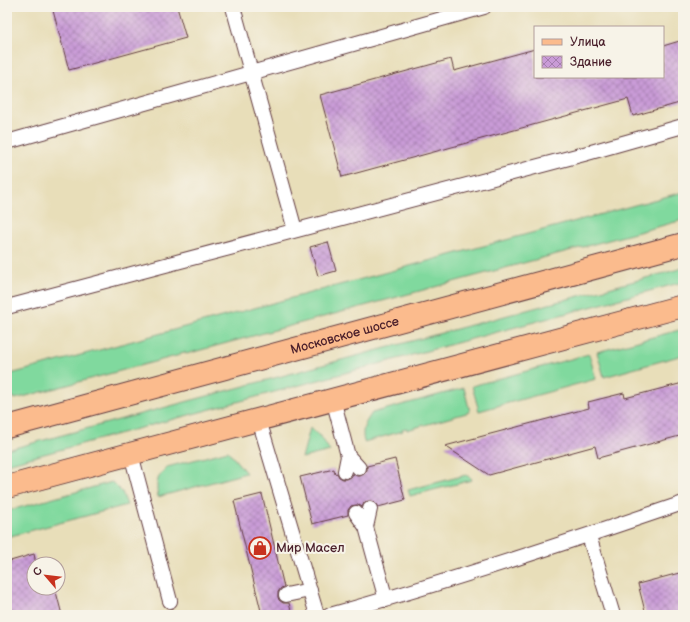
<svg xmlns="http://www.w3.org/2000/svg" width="690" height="622" font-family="'Balsamiq Sans',sans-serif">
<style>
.grass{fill:#80d99e;stroke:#657c64}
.building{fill:url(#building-cross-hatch)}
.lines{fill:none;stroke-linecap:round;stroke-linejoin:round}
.service-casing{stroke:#623c40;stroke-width:16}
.primary-casing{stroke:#623c40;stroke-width:24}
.service{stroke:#fff;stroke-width:14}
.primary{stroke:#fbbb8d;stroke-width:22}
.labels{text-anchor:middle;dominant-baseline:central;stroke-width:4;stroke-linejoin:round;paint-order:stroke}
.street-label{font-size:13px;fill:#4a1f2b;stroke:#f7f3e8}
.poi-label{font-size:13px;fill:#4a1f2b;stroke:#f7f3e8;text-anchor:start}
</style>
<defs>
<pattern id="building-cross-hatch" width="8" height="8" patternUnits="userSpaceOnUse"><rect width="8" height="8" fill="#c99bd7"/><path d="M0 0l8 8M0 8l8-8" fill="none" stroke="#a57eaf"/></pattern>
</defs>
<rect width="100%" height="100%" fill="#f7f3e8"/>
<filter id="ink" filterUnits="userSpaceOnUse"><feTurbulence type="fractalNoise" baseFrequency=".025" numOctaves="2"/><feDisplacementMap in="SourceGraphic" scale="8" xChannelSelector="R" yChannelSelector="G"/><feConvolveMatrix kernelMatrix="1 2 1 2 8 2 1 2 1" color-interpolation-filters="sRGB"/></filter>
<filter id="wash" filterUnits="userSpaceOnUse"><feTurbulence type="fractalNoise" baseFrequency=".012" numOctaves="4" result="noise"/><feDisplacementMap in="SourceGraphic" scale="16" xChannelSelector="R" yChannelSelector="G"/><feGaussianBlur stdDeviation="0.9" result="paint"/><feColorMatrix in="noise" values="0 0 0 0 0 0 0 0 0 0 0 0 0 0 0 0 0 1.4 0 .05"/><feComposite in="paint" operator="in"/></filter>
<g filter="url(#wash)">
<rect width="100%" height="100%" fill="#e8deb9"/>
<!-- grass -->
<path class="grass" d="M683 192V220L186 354 185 352 180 353V355L15 399 14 397 9 398 10 400 7 401V375Z
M683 268V282L7 464V450Z
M683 329V355L604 377 597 352Z
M589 354 596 379 479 411 472 386Z
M464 388 470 412 407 430V428L402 429 403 431 364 442C361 429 365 423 372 413Z
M310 428 322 438 330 451 302 458Z
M228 451 246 473 158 497 157 490V483L159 476 167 467Z
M466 475 471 478 472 480 410 496 408 490Z
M112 482 122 492 127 505 7 537V511Z"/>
<g id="blocks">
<!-- building -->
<path class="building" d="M52 7H177L186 38 69 70Z
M683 40V102L633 116 628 99 342 177 320 95 451 59 454 71 535 49V77H663V46Z
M328 242 336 271 318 276 310 247Z
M683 383V435L598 458 595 446 489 475 445 446 589 408 588 402 624 393 625 398Z
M395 459 405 500 378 507 375 503 371 501H368L364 503 362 507 359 505H356L351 506 348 510V515L312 524 300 477 334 469 335 474 337 473 339 477 343 479H347L351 477 353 474 357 476H360L364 474 367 470V466Z
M262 494 284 587 281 588 278 592V597L279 600 283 603H289L292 615H262L234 501Z
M34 554 36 564H34V588H55L62 615H7V562Z
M683 572V615H646L638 584Z"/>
</g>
</g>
<g filter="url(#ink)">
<use href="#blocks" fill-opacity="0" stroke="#623c40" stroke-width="1"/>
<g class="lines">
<!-- service casing -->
<g class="service-casing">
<path id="service" d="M233 7 295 230
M7 142 484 7
M7 307 584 154 683 126
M333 399 348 456 345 471
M259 420 317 615
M131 454 170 601
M348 456 359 468
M356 513 366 527 386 600
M366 527 370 509
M589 536 613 615
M286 595 310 590
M330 615C449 582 566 543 683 503"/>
</g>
<!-- primary casing -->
<g class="primary-casing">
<g id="primary">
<path id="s1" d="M7 427 683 244"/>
<path d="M7 487 683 306"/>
</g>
</g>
<!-- service -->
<use href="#service" class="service"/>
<!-- primary -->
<use href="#primary" class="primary"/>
</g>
</g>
<!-- icons -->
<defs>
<g id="shop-ring" transform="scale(1.15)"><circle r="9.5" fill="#f7f3e8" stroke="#c8321e" stroke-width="1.5"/><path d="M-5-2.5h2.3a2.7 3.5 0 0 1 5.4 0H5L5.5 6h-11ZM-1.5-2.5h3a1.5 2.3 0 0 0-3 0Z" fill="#c8321e"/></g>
</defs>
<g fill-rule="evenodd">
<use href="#shop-ring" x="260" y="548"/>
</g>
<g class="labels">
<!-- street labels -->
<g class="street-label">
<text stroke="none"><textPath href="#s1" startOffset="350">Московское шоссе</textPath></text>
</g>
<!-- poi labels -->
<g class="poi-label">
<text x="276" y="548">Мир Масел</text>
</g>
</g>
<!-- margin -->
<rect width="690" height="622" fill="none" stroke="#f7f3e8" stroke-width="24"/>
<!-- legend -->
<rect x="534" y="26" width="130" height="52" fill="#f7f3e8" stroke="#b29e9c"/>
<rect x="542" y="39" width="20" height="6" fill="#fbbb8d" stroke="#b29e9c"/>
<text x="570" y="46" font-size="12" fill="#4a1f2b">Улица</text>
<rect x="542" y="56" width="20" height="12" fill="url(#building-cross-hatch)" stroke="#b29e9c"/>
<text x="570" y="66" font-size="12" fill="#4a1f2b">Здание</text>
<!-- north arrow -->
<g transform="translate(46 576) rotate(298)"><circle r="19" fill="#f7f3e8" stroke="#b29e9c"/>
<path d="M0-3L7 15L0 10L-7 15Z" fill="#c8321e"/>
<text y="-6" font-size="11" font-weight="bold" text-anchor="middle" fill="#4a1f2b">С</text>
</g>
</svg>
